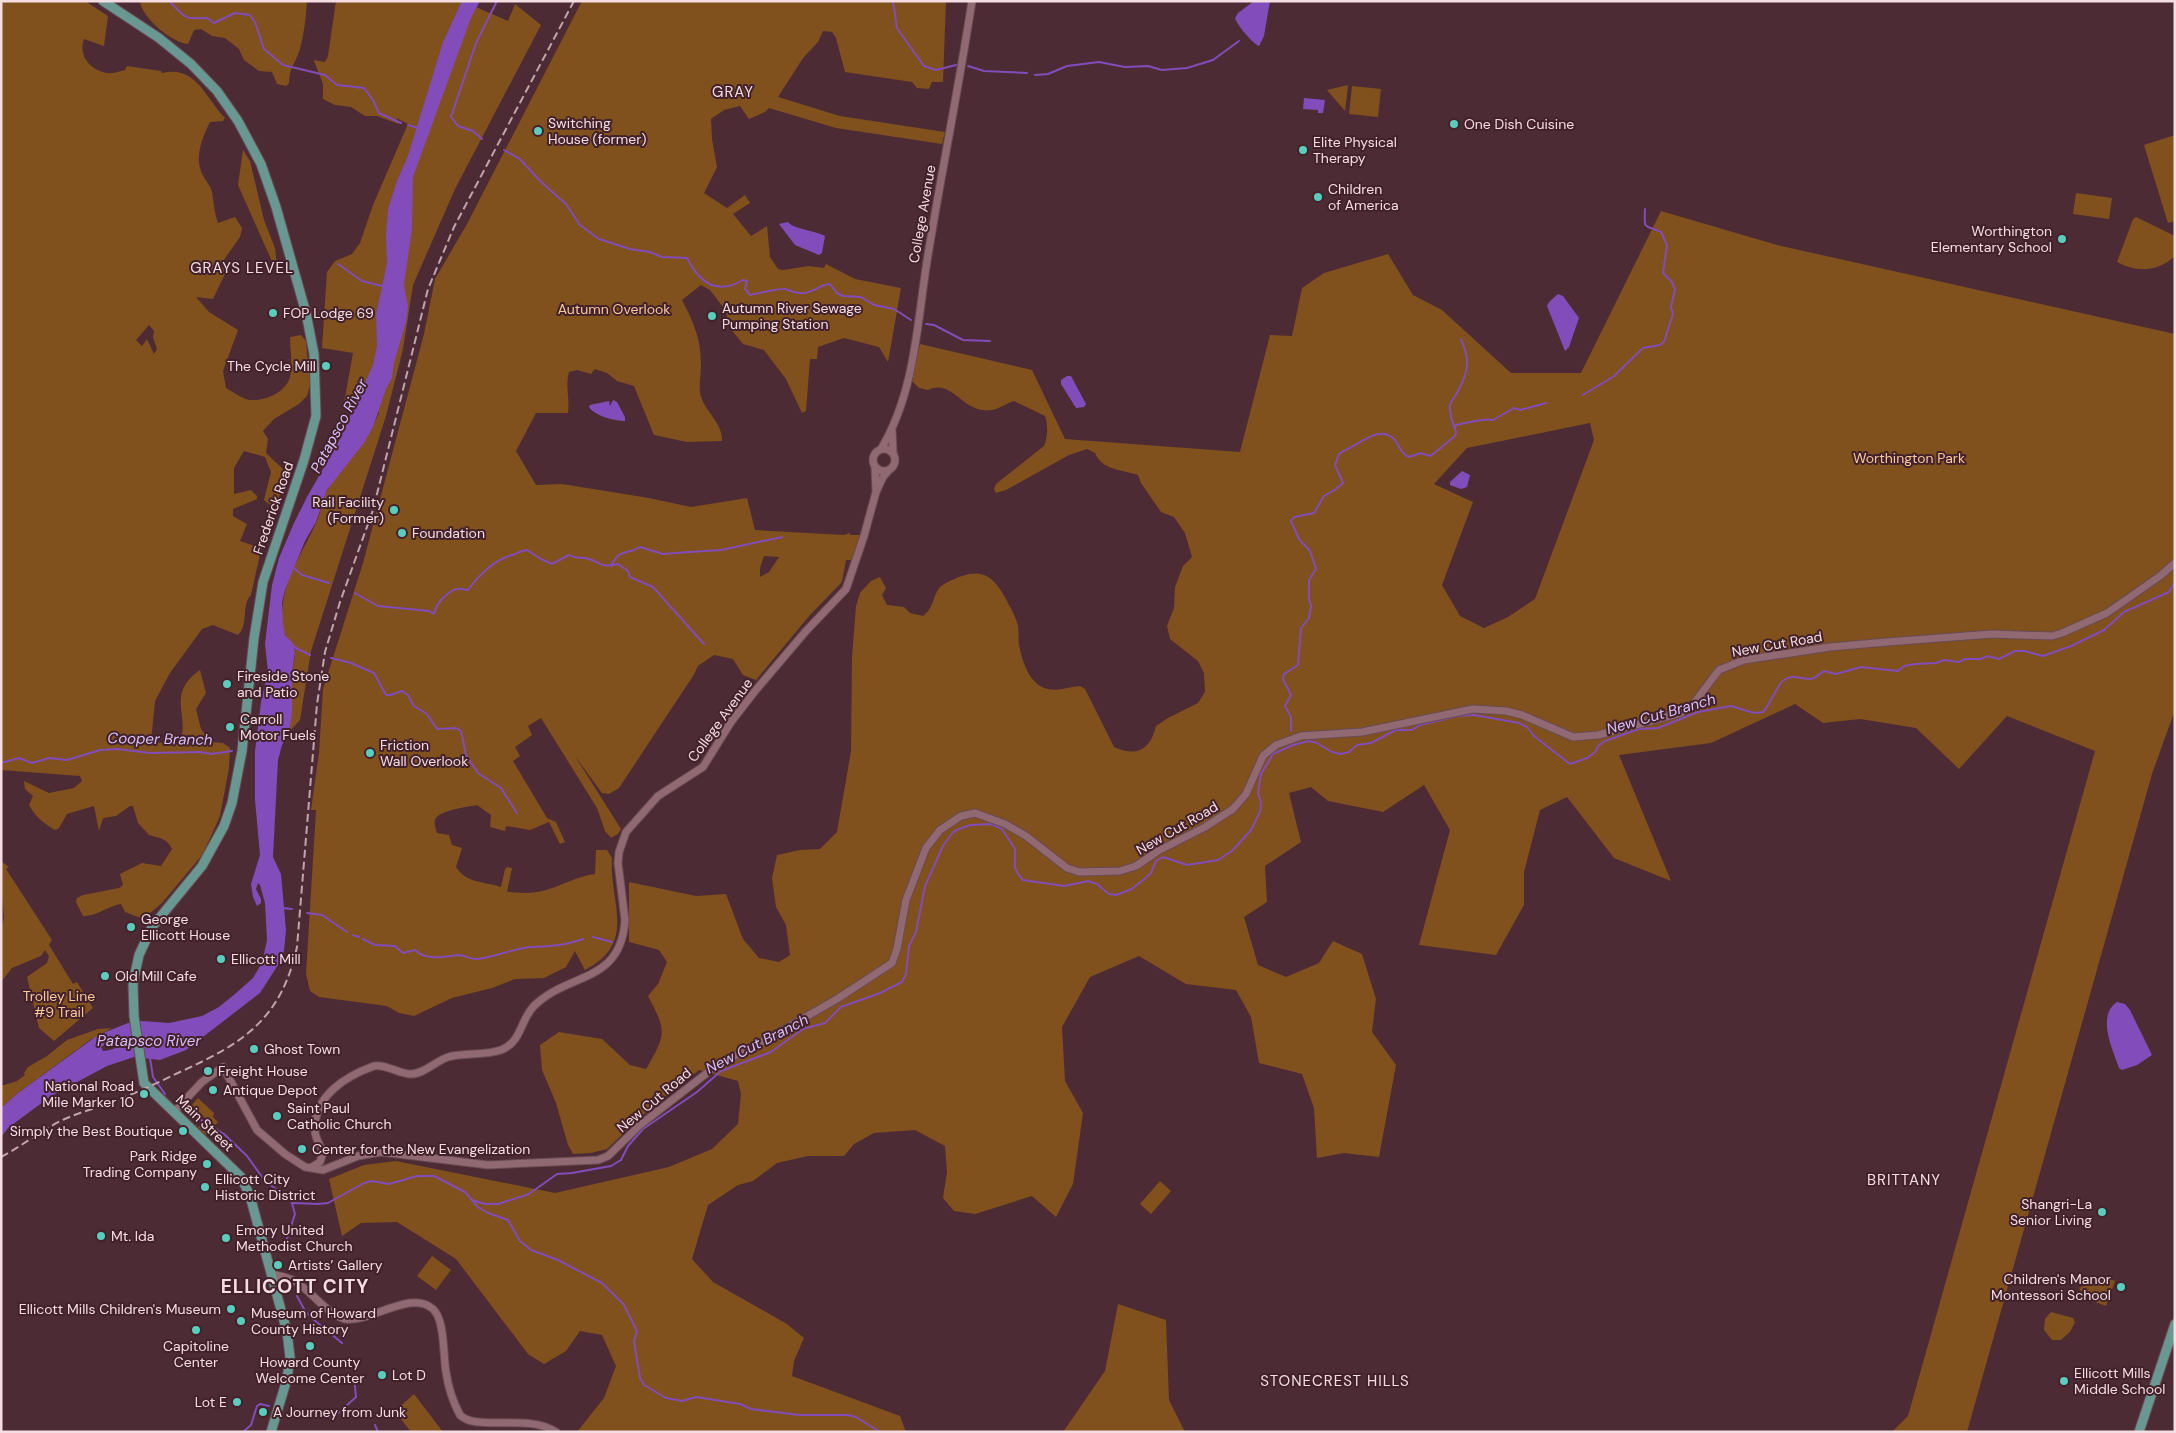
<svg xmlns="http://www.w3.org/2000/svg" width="2176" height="1433" font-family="'DM Sans',sans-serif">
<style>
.green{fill:#80501d;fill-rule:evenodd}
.water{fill:#824cba;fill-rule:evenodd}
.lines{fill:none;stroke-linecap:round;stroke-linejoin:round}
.stream{stroke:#824cba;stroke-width:2}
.minor-casing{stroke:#694b53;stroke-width:9}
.major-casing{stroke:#694b53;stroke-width:11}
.minor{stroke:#916972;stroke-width:7}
.major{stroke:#699792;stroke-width:9}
.rail{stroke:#c0a5ac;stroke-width:2;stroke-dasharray:8 4;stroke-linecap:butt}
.poi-dot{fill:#59cebf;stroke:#42212a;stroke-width:2}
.labels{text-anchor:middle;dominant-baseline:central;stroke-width:4;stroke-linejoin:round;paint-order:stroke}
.poi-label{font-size:14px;fill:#f5dee3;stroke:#42212a;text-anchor:start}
.street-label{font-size:14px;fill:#f5dee3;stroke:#42212a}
.park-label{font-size:14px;fill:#fac99d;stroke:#42212a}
.neighbourhood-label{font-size:15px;letter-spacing:1px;fill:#f5dee3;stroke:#42212a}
.water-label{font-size:15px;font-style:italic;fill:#d8c1f9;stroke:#42212a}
.district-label{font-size:19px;font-weight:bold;letter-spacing:1px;fill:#f5dee3;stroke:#42212a}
</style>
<rect width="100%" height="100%" fill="#4d2b34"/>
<!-- green -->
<path class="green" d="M1 1H85L108 16 104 46 84 39C78 56 91 71 108 73 113 74 120 71 125 70L127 66 161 71 162 73C196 65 205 97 225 118L223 121 210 122C203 136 195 155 201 171 203 178 210 184 212 192 214 203 214 212 218 223L235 217 242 228 240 237 221 264 226 272 213 299 196 297 209 312 238 330 223 371 226 388C233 392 244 400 251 400 266 401 286 392 290 377 293 365 290 349 290 337L301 335 306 341 310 384 307 396 299 404 274 419 263 431 268 439 266 453 284 470 282 491 276 503 270 505 264 500 271 472 265 457 244 451 234 468V494L251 490 257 496V499L233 509V516L247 524 240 541 263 549 261 550 251 595C241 605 249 625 238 635L213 625 202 629 170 673 155 701 151 742 179 744C192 717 164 695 200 670L206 693 196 709 201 729 211 742 223 743 230 748 229 768 220 816 203 854 162 903 143 919 125 912 121 904C108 906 95 917 83 916L76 902 77 898 83 895 119 888 123 885 120 874 142 863 161 866 172 849C167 838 159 838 149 835L138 823 133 806H130L116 816 103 818 99 831 94 806 67 814 59 828 55 830C44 824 35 816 29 805L33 796 25 789 24 781 49 793 74 788 82 781 80 776 1 770ZM149 325 154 331 153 337 157 349 154 354 147 339 142 346 136 340Z
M140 1H307C306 17 304 34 300 49 295 65 290 65 289 83L286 86 277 84 272 72 259 71 244 60 239 49 225 38 212 36 201 29 194 30 188 44C172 43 141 17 140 1Z
M336 1H462L508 21 515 4 541 25 455 189 413 285 403 349 386 416 311 651 300 720 289 732C292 712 290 692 292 672 293 664 296 657 295 649 294 642 288 640 285 634 280 622 282 605 285 592 291 567 306 546 316 523 321 512 322 498 329 487 346 460 368 444 379 412L344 403 353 353 322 348 327 272 335 261 352 254 360 243 373 205 408 124 396 118 399 124 377 116H365L351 107 335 105 323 99V84L314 61V60L325 62 328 56Z
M582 1H946L943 82H932L929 89 917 88 912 82 845 72 836 38 832 32 823 31 818 42 803 58 778 97 840 116 945 132 942 144 836 128 769 108 765 112 749 119 740 106 724 110 711 119 712 139 717 167 704 193 727 208 745 195 750 203 733 214 751 236 767 226 770 257 778 269 783 270 809 266 824 268 826 264 855 279 901 288 888 362 879 347 844 338 818 347 817 359H810L806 411 802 413 786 379 764 350 743 344 729 327 726 311 710 290 701 285 682 300C694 323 701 339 701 366 701 377 698 386 701 397 706 412 723 424 722 441L687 442 654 435 634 386 617 381 607 373 595 369 591 374 577 370 569 372C565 385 570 399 568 413H536L516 451 536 485 562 484 649 498 691 507 747 498 755 530 844 535 850 533V535H860L853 560H846L842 582 810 615 756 680 743 675 733 659 714 655 698 666 693 676 619 788 609 794 602 793 575 756 621 829 618 834 611 838 605 831 597 808 541 718 528 726 532 735 515 747 520 756 513 761 547 818 556 822 565 842 560 844 549 822 530 830 506 826 505 831 490 827 491 815 477 805C468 807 438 810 435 820 434 824 436 829 437 833L449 835 452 845 462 848 456 867C467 884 484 881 501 887L505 869 507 867 512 868 507 892C521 893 533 894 546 890 563 885 578 876 595 874L596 850H607L612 858C609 903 638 943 585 970L575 951 566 967 544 978 515 979 492 988 452 998 414 1016 399 1013 387 1006 319 997 310 991 306 974 316 810H311L319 753 323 689 363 563 424 334 435 279 467 224ZM764 556 779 557 769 572 760 577V568Z
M1348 85 1345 111 1327 90Z
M1352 86 1381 89 1378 117 1349 114Z
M2175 135V221L2168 223 2144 145Z
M243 150 250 161 264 220 275 248 278 275 238 185Z
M2076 193 2112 198 2109 219 2073 214Z
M1661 211 1777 245 2175 334V710L2152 774 1967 1432H1892L1908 1416 2095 751 2007 716 1959 769 1916 728 1860 719 1823 723 1795 704 1711 743 1619 755 1671 881 1614 858 1567 797 1540 810 1524 872V905L1496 955 1419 945 1450 830 1424 785 1383 812 1328 801 1311 787 1289 793 1301 842 1265 866 1267 902 1244 917 1258 965 1286 977 1319 963 1333 941 1362 954 1376 999 1372 1032 1396 1065 1379 1157 1344 1153 1317 1158 1314 1108 1302 1074 1259 1063 1251 1017 1236 990 1186 984 1139 956 1090 977 1062 1027 1065 1081 1083 1113 1073 1184 1056 1217 1032 1196 975 1214 954 1211 943 1198 947 1172 945 1146 915 1130 874 1133 854 1144 844 1156H808L777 1163 753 1181 738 1185 708 1205 692 1259 713 1282 787 1324 804 1338 794 1361 792 1376 900 1416 906 1432H577L604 1398 616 1366 602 1335 580 1331 566 1351 544 1364 528 1354 456 1259 397 1222 361 1223 342 1236 329 1179 364 1165 396 1161 555 1193 669 1167 712 1149 738 1124 741 1094 738 1081 699 1070 645 1113 607 1149 591 1153 573 1154 568 1145 556 1103 542 1070 540 1045 559 1032 602 1039 630 1065 646 1069C666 1035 667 1031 648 996L658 984 667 962 659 950 629 942V882L696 896 726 894 743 939 759 958 779 962 790 955 786 925 776 907 772 878 777 855 800 850 820 849 837 832 851 751 852 657 856 606 860 593 871 581 880 577 886 588 882 595 887 605 904 607 910 613 923 616C937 606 931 590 946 583 977 567 991 570 1007 601 1011 609 1016 617 1018 626 1019 632 1018 639 1019 645 1022 660 1028 680 1042 687 1054 693 1068 687 1080 686L1085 689 1114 747C1136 757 1150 751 1156 726L1168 718 1198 703 1205 692 1204 673 1198 661 1170 639 1167 626 1174 608 1175 587 1183 566 1192 557 1185 533 1174 517 1161 512 1141 483 1138 475C1122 470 1102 470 1095 453L1087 449 1069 455 1006 490 996 493 994 489 996 484 1044 446C1048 437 1048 425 1045 416L1014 401C1007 403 999 409 992 410 963 415 953 378 928 390L919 388 911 380 920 344 1032 370 1065 439 1240 452 1270 335 1292 336 1302 288 1324 273 1388 254 1413 295 1442 310 1511 373H1581ZM1590 423 1594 440 1535 599 1508 617 1484 628 1460 616 1442 585 1473 502 1434 484 1467 448Z
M2136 217 2175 236V256C2157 272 2138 273 2117 262L2133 219Z
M1 861 9 867 6 869 52 940 49 945 73 984 77 982 93 1008 54 1041 39 1028 27 977 47 963 49 956 45 950 41 956 12 968 1 982V929L4 918 1 884H3L1 882Z
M112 1028 90 1040 18 1093 1 1108V1086L17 1081 25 1075 24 1073 28 1067 47 1056 67 1040 98 1029Z
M198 1098 214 1113 213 1117 218 1122 206 1135 198 1127 206 1119 201 1114 197 1116 188 1109Z
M1160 1181 1171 1191 1151 1214 1140 1204Z
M432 1256 451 1270 436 1290 417 1276Z
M2104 1276 2115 1281 2106 1306 2085 1298 2079 1288Z
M1118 1304 1166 1320 1169 1400 1185 1432H1063L1105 1371Z
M2051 1312 2073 1318 2075 1322 2070 1332 2061 1340H2052L2044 1330 2045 1319Z
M414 1394 443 1432H411L395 1411Z"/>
<!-- water -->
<path class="water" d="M462 1H480L471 18 413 177 412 229 404 285 408 306 406 322 394 363 392 378 386 389 373 427 364 443 327 490 316 522 305 541 285 590 282 603 283 623 285 635 294 644 295 653 292 672V714L289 732 282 745 278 760 273 857 281 874 286 930 284 951 278 965 260 993 186 1050 160 1060 134 1057 107 1066 51 1096 8 1128 1 1137V1108L18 1093 98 1035 128 1023 142 1021 169 1023 202 1016 219 1007 235 994 253 978 262 963 267 940 265 903 260 885 258 883 256 889 261 899V903L257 906 253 897 251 884 260 855 255 800V751L261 702 268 672 265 644 272 585 279 558 294 523 307 497 340 439 373 365 377 346 376 315 387 263 386 235 388 209 397 181 408 156 443 42ZM124 1038 128 1041C124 1045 110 1051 103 1051L101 1047 115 1039Z
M1254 1H1270L1264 36 1259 46C1253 44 1237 25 1235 18L1238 13Z
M1304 98 1325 100 1323 113H1318V110L1303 109Z
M788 222C795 230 814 230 825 236L822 253 819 255 795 245 779 224Z
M1558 294 1563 296 1579 318 1569 347 1565 351 1547 306 1549 302Z
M1067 376H1071L1086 404 1084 407 1076 408 1061 384V380Z
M613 400 617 402 625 417V421C615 421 595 416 589 407L590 405 609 401 610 406Z
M1462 471 1470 475 1467 487 1461 489 1450 485V482Z
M2117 1002 2125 1004 2130 1010 2152 1055 2137 1065 2122 1070 2119 1068C2113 1050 2096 1016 2117 1002Z"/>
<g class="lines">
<!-- stream -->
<path class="stream" d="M169 1C187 18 181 19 207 18L214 23 235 13 250 15 255 22 264 49 283 65 325 75 337 85 364 88 373 100 379 113 401 123
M893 1 897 28 924 66 936 70 956 65
M968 66 984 71 1027 73
M1035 75 1048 74 1067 66 1099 62 1125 67 1148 66 1162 70 1187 68 1213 60 1239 41
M408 125 418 128
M482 139 473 131 458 126 451 117 476 43 497 1
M504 150 520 159 540 181 566 204 580 225 599 239 630 249 650 252 662 257 687 258C699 282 716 296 743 280L747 281 745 289 750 295C754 294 783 288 785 289 792 291 796 294 804 293 814 292 821 284 830 284L837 293 843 296 861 297 874 305 894 309 911 320
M338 264 362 281 382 286
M926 324 934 325 963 340 990 341
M1583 395 1614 376 1643 348 1660 345 1664 342 1673 314 1671 307 1675 289 1672 282 1663 273 1667 245 1661 232C1644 224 1644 231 1645 209
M1455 428 1456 425C1465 423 1485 418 1493 420L1514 408 1520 410 1546 403
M611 566C621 546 627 556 640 547L663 554 689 552 721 550 782 537
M293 567 302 575 329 583
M355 593 378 606 429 611 434 614C436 604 447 591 457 589 461 588 465 590 468 590 480 574 493 561 512 555 517 554 521 550 527 550L541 559 552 564 569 555C576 559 578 557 585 558 600 560 597 569 618 564L628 571 630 577 653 587 704 644
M292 646 310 655
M331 658 351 663 374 673 386 695H390L402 691 408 695 414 706 427 714 437 729 456 728 461 731 466 755 478 773 501 788 517 813
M1291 731V717L1285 706 1291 695 1283 679 1284 674 1298 665 1301 628 1309 618 1311 606 1309 599V580L1316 569 1310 551 1299 539 1291 521 1294 517 1314 513 1324 496 1336 489 1343 483 1335 465 1339 454C1344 450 1348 449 1353 446 1365 440 1381 426 1394 439 1400 446 1400 453 1409 457L1421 453 1430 456 1433 454 1455 436 1456 432C1453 424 1449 414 1450 405 1451 401 1456 395 1458 391 1469 371 1470 359 1461 339
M1 763 19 758 32 763 49 758 67 760 100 750 117 749 150 753 201 752 211 754 232 751
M282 908 292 909
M307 913 322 915 347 932
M353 935 359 937
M593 937 612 942
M363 939 375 945 395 946 403 953 415 950C426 961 444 957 458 955 465 955 471 960 477 959 495 957 512 949 530 947 551 946 563 946 583 939
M150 1058 153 1077 165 1094
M187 1111 224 1134 247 1156 265 1181 291 1200 295 1214 285 1245
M472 1200 478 1207 488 1213 508 1220 520 1241 531 1250 558 1260 602 1283 624 1305 637 1331 634 1341 640 1378 644 1385 666 1398 682 1401 696 1397 740 1404 751 1409 799 1415H847L856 1417 880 1432
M293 1203 318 1204 328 1203 364 1183 372 1181 389 1184 417 1176H434L465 1192 472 1200 485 1204H498L529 1194 557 1174 572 1173 611 1166 621 1160 628 1146 643 1129 697 1092 721 1071 771 1052 803 1029 825 1023 841 1007 880 993 902 982 906 974 909 946 916 932 925 886 943 846 953 832 959 829 970 825 991 824 1002 829 1015 849V867L1018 874 1023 880 1064 886 1088 881 1097 884 1109 894 1116 895 1132 889 1143 880 1151 873 1156 861 1163 857 1187 865 1218 860 1232 851 1251 830 1260 812 1261 802 1258 793 1261 774 1273 754 1293 745 1309 741 1317 743 1332 752 1341 754 1349 752 1357 745 1371 743 1396 730H1412L1420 725 1458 716 1474 715 1519 723 1527 727 1534 736 1570 764 1587 758 1595 752 1599 745 1605 741 1639 729 1658 728 1698 712 1731 706 1754 713 1763 712C1770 704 1778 684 1784 680 1792 674 1801 679 1811 679 1815 678 1820 674 1824 671L1836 674 1861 667 1898 671 1904 666 1915 664 1936 663 1944 660 1959 662 1965 659H1981L1987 656 1999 659 2015 651H2024L2043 656 2071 646 2104 630 2124 612 2169 592 2175 582
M297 1296 305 1311 313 1319 342 1343
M354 1376 356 1397
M331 1418 335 1416 356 1397
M375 1425 378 1432
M243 1432 251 1425 257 1406 260 1404 269 1406"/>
<!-- minor casing -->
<g class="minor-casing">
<path id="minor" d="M892 430 893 452
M873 460a11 11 0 1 1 22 0a11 11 0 1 1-22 0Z
M881 449C916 391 917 321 928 255 942 170 959 86 972 1
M875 467 876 492
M174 1112 202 1082 223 1067 257 1130 285 1154 305 1167 323 1170 358 1156 381 1152 488 1165 598 1160 608 1156 640 1125 716 1066 769 1038 837 999 892 963 897 949 906 900 926 848 940 830 961 816 975 813 1005 824 1026 836 1067 868 1079 872 1120 871 1136 866 1158 851 1205 827 1233 809 1246 794 1263 756 1276 745 1301 736 1362 732 1473 709 1506 711 1522 715 1573 737 1598 735 1681 713 1694 703 1719 670 1744 660 1830 647 1887 642 1992 634 2052 636 2062 633 2107 613 2160 576 2175 563
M312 1167 320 1162 323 1153C321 1145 315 1139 315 1131 313 1096 346 1076 374 1066 387 1064 398 1074 411 1074 424 1074 436 1061 448 1057 465 1052 484 1056 501 1050 522 1042 520 1020 534 1006 568 972 621 984 625 920L618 863 619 852 626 832 658 796 703 767 731 722 755 691 806 631 846 589 864 536 876 492 883 477 889 470
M271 1274C280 1276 289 1277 296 1282 311 1291 329 1316 345 1319 371 1323 411 1289 433 1309 445 1320 443 1355 446 1372 448 1386 453 1402 460 1415 477 1432 528 1413 556 1432"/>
</g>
<!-- major casing -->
<g class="major-casing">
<path id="major" d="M103 1 159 38 191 64 217 91 238 121 261 164 276 207 306 313 314 354 316 416 304 460 263 582 254 638 242 751 232 803 224 826 202 866 152 927 139 955 133 983 134 1016 144 1083 241 1177 250 1196 287 1332 290 1357 287 1379 271 1432
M2139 1432 2175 1324"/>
</g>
<!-- minor -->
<use href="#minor" class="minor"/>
<!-- major -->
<use href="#major" class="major"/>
<!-- rail -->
<path class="rail" d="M1 1157C24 1145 44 1128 67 1118 81 1112 96 1108 110 1103 134 1094 157 1083 180 1072 244 1043 281 1019 297 947L317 704 325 652 340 602 373 510 428 289 454 227 574 1"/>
</g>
<!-- markers -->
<g class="poi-dot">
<circle cx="1454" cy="124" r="5"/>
<circle cx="538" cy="131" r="5"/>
<circle cx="1303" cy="150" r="5"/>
<circle cx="1318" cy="197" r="5"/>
<circle cx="2062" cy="239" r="5"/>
<circle cx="273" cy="313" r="5"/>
<circle cx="712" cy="316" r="5"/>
<circle cx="326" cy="366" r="5"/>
<circle cx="394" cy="510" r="5"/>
<circle cx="402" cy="533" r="5"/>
<circle cx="227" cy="684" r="5"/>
<circle cx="230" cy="727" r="5"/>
<circle cx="370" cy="753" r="5"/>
<circle cx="131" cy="927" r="5"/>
<circle cx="221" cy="959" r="5"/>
<circle cx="105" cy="976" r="5"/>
<circle cx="254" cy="1049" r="5"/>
<circle cx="208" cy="1071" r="5"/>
<circle cx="213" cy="1090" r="5"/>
<circle cx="144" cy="1094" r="5"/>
<circle cx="277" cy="1116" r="5"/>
<circle cx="183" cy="1131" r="5"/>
<circle cx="302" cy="1149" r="5"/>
<circle cx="207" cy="1164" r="5"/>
<circle cx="205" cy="1187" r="5"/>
<circle cx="2102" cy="1212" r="5"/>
<circle cx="101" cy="1236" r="5"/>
<circle cx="226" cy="1238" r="5"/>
<circle cx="278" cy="1265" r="5"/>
<circle cx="2121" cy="1287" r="5"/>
<circle cx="231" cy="1309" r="5"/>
<circle cx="241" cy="1321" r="5"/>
<circle cx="196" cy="1330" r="5"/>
<circle cx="310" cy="1346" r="5"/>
<circle cx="382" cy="1375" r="5"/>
<circle cx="2064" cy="1381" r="5"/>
<circle cx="237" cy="1402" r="5"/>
<circle cx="263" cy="1412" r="5"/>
</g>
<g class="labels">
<!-- poi labels -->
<g class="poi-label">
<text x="548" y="123">Switching<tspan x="548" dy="16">House (former)</tspan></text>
<text x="1464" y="124">One Dish Cuisine</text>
<text x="1313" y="142">Elite Physical<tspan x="1313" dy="16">Therapy</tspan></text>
<text x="1328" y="189">Children<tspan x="1328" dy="16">of America</tspan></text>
<text x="2052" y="231" text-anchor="end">Worthington<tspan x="2052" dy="16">Elementary School</tspan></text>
<text x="722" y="308">Autumn River Sewage<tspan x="722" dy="16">Pumping Station</tspan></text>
<text x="283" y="313">FOP Lodge 69</text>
<text x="316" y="366" text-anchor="end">The Cycle Mill</text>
<text x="384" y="502" text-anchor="end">Rail Facility<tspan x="384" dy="16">(Former)</tspan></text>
<text x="412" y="533">Foundation</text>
<text x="237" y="676">Fireside Stone<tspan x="237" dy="16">and Patio</tspan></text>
<text x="240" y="719">Carroll<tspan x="240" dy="16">Motor Fuels</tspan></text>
<text x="380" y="745">Friction<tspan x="380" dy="16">Wall Overlook</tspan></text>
<text x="141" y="919">George<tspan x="141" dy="16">Ellicott House</tspan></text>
<text x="231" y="959">Ellicott Mill</text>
<text x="115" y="976">Old Mill Cafe</text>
<text x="264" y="1049">Ghost Town</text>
<text x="218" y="1071">Freight House</text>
<text x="134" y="1086" text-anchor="end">National Road<tspan x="134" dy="16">Mile Marker 10</tspan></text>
<text x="223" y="1090">Antique Depot</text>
<text x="287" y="1108">Saint Paul<tspan x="287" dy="16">Catholic Church</tspan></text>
<text x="173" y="1131" text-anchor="end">Simply the Best Boutique</text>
<text x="312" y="1149">Center for the New Evangelization</text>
<text x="197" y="1156" text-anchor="end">Park Ridge<tspan x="197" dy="16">Trading Company</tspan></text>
<text x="215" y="1179">Ellicott City<tspan x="215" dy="16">Historic District</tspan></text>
<text x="2092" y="1204" text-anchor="end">Shangri-La<tspan x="2092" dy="16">Senior Living</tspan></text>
<text x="236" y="1230">Emory United<tspan x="236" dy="16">Methodist Church</tspan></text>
<text x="111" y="1236">Mt. Ida</text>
<text x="288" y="1265">Artists’ Gallery</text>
<text x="2111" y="1279" text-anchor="end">Children's Manor<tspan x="2111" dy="16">Montessori School</tspan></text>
<text x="221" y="1309" text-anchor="end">Ellicott Mills Children's Museum</text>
<text x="251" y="1313">Museum of Howard<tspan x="251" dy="16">County History</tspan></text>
<text x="196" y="1346" text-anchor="middle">Capitoline<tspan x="196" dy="16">Center</tspan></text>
<text x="310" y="1362" text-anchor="middle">Howard County<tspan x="310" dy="16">Welcome Center</tspan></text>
<text x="2074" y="1373">Ellicott Mills<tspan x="2074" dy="16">Middle School</tspan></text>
<text x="392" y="1375">Lot D</text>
<text x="227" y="1402" text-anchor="end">Lot E</text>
<text x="273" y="1412">A Journey from Junk</text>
</g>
<!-- street labels -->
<g class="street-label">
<text transform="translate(922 214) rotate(-80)">College Avenue</text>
<text transform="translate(273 508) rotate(-71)">Frederick Road</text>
<text transform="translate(1777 644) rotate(-10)">New Cut Road</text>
<text transform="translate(720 720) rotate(-54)">College Avenue</text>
<text transform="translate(1177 828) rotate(-30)">New Cut Road</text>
<text transform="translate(654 1100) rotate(-40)">New Cut Road</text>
<text transform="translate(205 1123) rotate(44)">Main Street</text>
</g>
<!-- park labels -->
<g class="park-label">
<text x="614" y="309">Autumn Overlook</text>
<text x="1909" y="458">Worthington Park</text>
<text x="59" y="996">Trolley Line<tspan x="59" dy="16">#9 Trail</tspan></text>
</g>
<!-- neighbourhood labels -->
<g class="neighbourhood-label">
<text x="733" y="92">GRAY</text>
<text x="242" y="268">GRAYS LEVEL</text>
<text x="1904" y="1180">BRITTANY</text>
<text x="1335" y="1381">STONECREST HILLS</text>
</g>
<!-- water labels -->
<g class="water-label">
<text transform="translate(339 426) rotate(-62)">Patapsco River</text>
<text transform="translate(1661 714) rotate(-16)">New Cut Branch</text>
<text transform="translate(160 739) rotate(1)">Cooper Branch</text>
<text x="149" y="1041">Patapsco River</text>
<text transform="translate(757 1044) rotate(-27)">New Cut Branch</text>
</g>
<!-- district labels -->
<g class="district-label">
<text x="295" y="1286">ELLICOTT CITY</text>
</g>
</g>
<!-- border -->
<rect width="2176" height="1433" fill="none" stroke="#f5dee3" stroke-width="5"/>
</svg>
